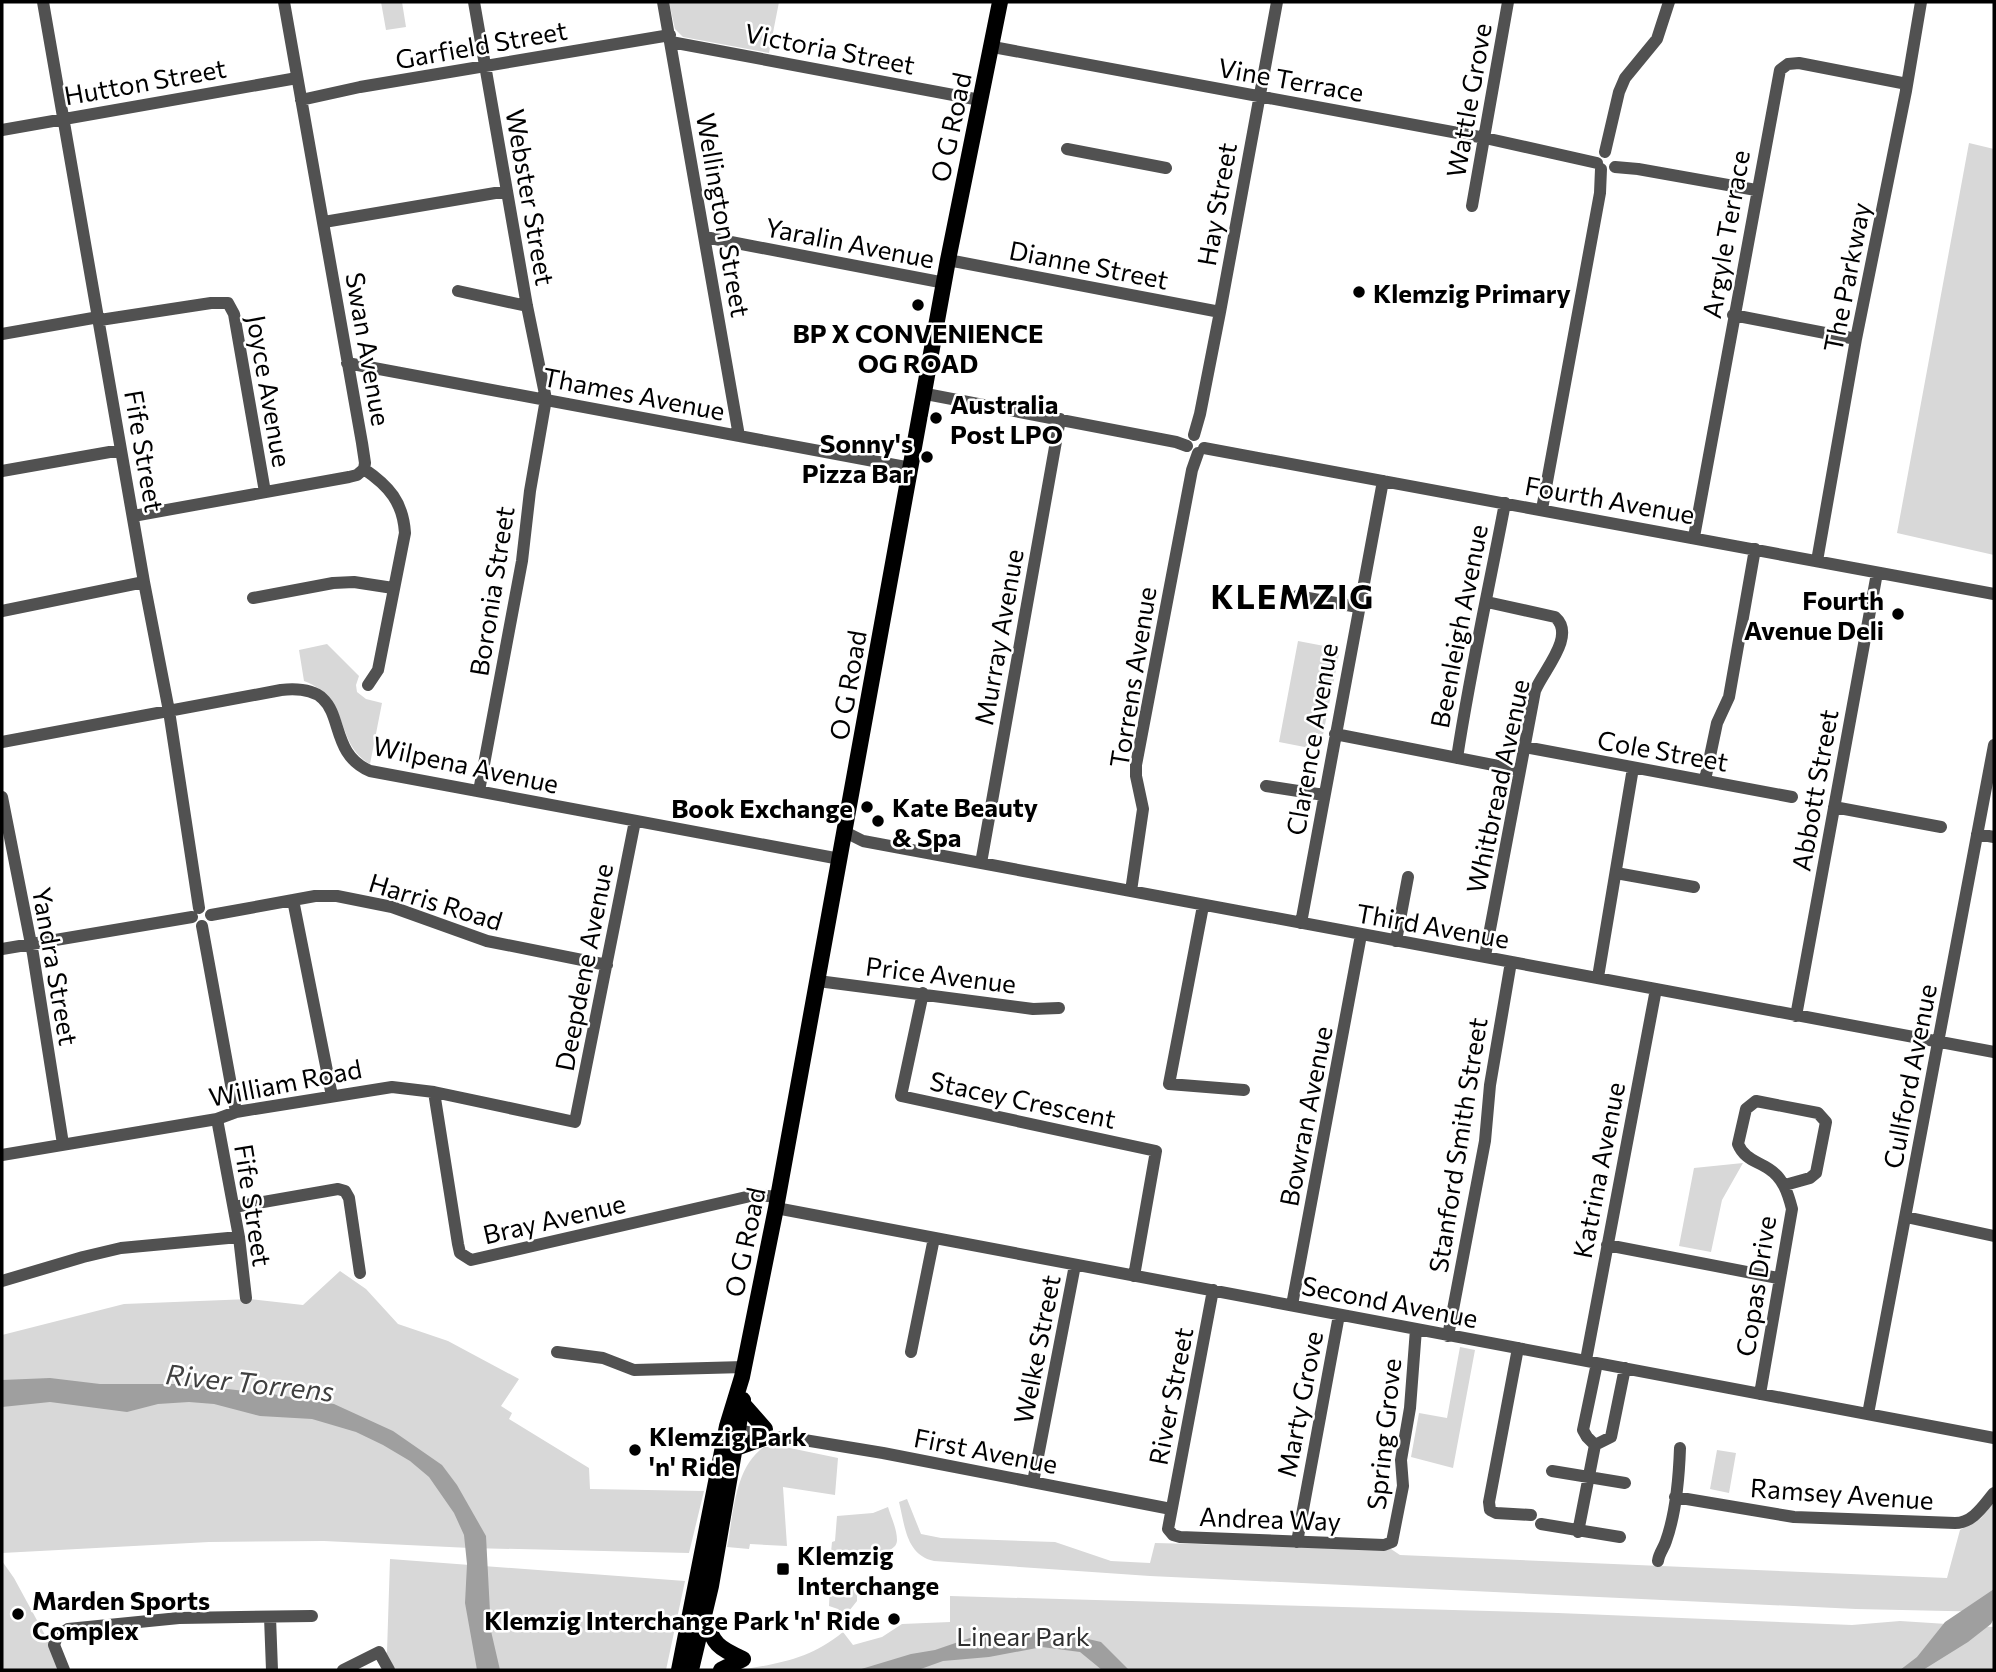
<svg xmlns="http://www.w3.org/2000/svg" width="1996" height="1672" font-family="Commissioner,sans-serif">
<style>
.green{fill:#d8d8d8}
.water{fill:#9f9f9f}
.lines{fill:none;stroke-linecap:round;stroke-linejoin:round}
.minor{stroke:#515151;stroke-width:12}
.major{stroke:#000;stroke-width:16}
.poi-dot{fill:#000;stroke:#fff;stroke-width:2.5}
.labels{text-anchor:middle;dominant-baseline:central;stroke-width:5;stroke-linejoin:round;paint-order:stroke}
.street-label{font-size:26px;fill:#000;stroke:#fff}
.poi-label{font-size:26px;font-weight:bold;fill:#000;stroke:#fff;text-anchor:start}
.park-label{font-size:26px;fill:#2f2f2f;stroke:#fff}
.water-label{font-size:28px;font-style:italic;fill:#404040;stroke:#fff}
.district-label{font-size:33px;font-weight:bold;letter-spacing:2px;fill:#000;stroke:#fff}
</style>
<rect width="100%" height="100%" fill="#fff"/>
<!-- green -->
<path class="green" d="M381 2H402L406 27 386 30Z
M669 2H779L769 53 683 37 675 29Z
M1969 143 1994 149V555L1897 533Z
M1298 641 1340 649 1320 750 1279 742Z
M327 644 359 676 356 685 357 692 366 699 382 703 370 764C333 742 353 700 304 681L299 650Z
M1743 1163 1722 1200 1711 1252 1679 1246 1694 1168Z
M340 1271 366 1289 398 1324 448 1341 519 1379 501 1406 512 1413 509 1419 589 1468 590 1489 704 1491 689 1553 470 1548 324 1541 209 1542 2 1553V1335L124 1304 250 1299 303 1305Z
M1460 1347 1475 1350 1453 1468 1411 1457 1419 1413 1447 1418Z
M764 1447H785L838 1458 835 1495 783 1487 787 1546 750 1544 749 1549 727 1547C734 1513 734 1468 764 1447Z
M1717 1450 1736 1453 1729 1493 1710 1489Z
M907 1499 921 1534 941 1538 1055 1542 1111 1561 1150 1563 1155 1543 1391 1549 1400 1555 1947 1578 1960 1530 1981 1518 1994 1502V1612L1856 1609 1150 1576 934 1561C906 1555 905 1526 899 1502Z
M888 1507C891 1517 897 1529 897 1540 897 1560 845 1552 831 1552L832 1542 835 1541 837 1516 873 1513Z
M390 1559 685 1581 666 1670H391L383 1655 387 1652Z
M2 1561 14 1578 64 1670H2Z
M830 1584H847L857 1591V1601L845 1616 838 1609 829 1606Z
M950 1596 1558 1613 1852 1625 1900 1621 1994 1627V1670H740C781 1663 810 1659 843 1632L853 1645 882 1637 902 1624 950 1622Z"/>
<!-- water -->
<path class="water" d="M50 1378 100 1384H183L272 1394 334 1404 393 1431 442 1465 457 1485 486 1536 491 1631 500 1670H477L465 1603 467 1564 464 1535 454 1513 429 1477 410 1461 383 1445 356 1432 312 1419 260 1416 214 1404 189 1402 158 1404 127 1412 50 1402 2 1407V1380Z
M1994 1589V1618L1991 1624 1968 1642 1923 1670H1900L1917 1657 1945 1622Z
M1054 1631 1101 1642 1129 1670H1102L1080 1652 1042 1647 989 1657 943 1661 918 1670H858L911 1654 935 1650 970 1638Z"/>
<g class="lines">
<!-- minor -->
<path class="minor" d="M43 2 144 582 169 711 199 908
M284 2 362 443 365 463 364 469C389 486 403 502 405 533L378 670 368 685
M474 2 527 306 546 399 530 491 522 561 479 791
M663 2 739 436
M671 42 980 100
M993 47 1485 138 1597 163
M301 100 360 87 670 35
M2 130 297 78
M1067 149 1166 168
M1605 152 1619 92 1625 78 1657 39 1669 2
M1615 167 1638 169 1756 190
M1472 206 1508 2
M324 222 507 191
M705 237 945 283
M948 260 1220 312
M458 291 527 306
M1733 315 1856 339
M2 334 93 318 100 320 211 303H228L234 314 265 492
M347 363 911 468
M926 394 1176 442 1187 446
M1194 435 1200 414 1220 312 1277 2
M1204 448 1994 594
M2 471 121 450
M1542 509 1600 193 1601 169
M133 516 349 477 357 475 364 469
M1694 537 1780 70 1788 64 1799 63 1907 84
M1817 561 1856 339 1906 91 1921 2
M1297 596 1358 607
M253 598 333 583 354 582 393 588
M2 611 144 582
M1335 734 1519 770
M2 742 281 690C357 682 318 749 370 771L840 859
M1525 747 1792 797
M1457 758C1470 672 1489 588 1505 503
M1705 780 1717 723 1729 697 1755 549
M1266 786 1324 795
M2 797 33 954 63 1144
M1834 807 1941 827
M845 832 863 841 1994 1052
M1977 834 1994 837
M981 863 1060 419
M1616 873 1694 887
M1131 891 1143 809 1136 776V765L1192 470 1198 453
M293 900 332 1096
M1203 906 1169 1084 1244 1090
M211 915 315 896H337L392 907 487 941 607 965
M1301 923 1383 481
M202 926 236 1112
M1396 941 1408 877
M2 949 192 917
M1485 956 1535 691C1542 672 1577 636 1555 617L1487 602
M1598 977 1633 768
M818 981 1033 1009 1059 1008
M923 993 901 1096 1156 1151 1134 1276
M1796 1016 1877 573
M434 1092 458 1244 460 1253 471 1260 755 1195 779 1197
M217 1119 239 1237 246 1298
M2 1155 217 1119 236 1112 392 1087 434 1092 575 1122 635 821
M234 1207 338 1189 345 1191 349 1198 360 1273
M776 1208 1994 1438
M1906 1217 1994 1236
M1607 1245 1778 1278
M2 1281 83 1257 121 1248 239 1237
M1213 1290 1168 1529 1173 1535 1180 1537 1384 1545 1392 1542 1403 1486 1401 1460 1410 1408 1416 1329
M1292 1305 1361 935
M1448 1336 1485 1141 1490 1085 1511 962
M1518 1348 1489 1502 1490 1510 1496 1513 1531 1515
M557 1352 603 1358 634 1370 744 1367
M911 1352 934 1238
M1586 1360 1656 989
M1760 1394 1792 1209C1788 1193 1783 1178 1769 1169 1757 1161 1744 1159 1738 1144L1746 1109 1756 1101 1818 1113 1826 1122 1816 1173 1810 1178 1785 1185
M1868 1414 1994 745
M732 1428 767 1437 792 1438 883 1453 1171 1509
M1595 1445 1611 1437 1625 1368
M1552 1471 1625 1483
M1033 1482 1075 1265
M1675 1497 1794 1517 1955 1523C1973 1523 1983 1506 1994 1493
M1541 1524 1620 1537
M1578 1532 1595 1445 1587 1437 1583 1430 1597 1363
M1297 1542 1339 1315
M1658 1561C1659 1553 1664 1548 1666 1541 1676 1513 1679 1477 1680 1448
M270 1617 272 1670
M64 1670 54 1645 57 1636 68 1629 179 1618 312 1616
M343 1670 379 1652 389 1670"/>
<!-- major -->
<path class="major" d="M743 1404 765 1429
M736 1448 767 1437
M705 1618C713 1644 718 1648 743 1659
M679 1670 727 1426 742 1377 776 1208 948 260 1000 2
M691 1670 711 1586 743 1400
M721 1670 743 1659"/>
</g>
<!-- markers -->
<g class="poi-dot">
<circle cx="1359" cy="292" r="7"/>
<circle cx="918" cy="305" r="7"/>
<circle cx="936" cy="418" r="7"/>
<circle cx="927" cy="457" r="7"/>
<circle cx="1898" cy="614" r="7"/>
<circle cx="867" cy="807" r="7"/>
<circle cx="878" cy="821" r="7"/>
<circle cx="635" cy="1450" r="7"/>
<rect x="776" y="1562" width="14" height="14" rx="3.5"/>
<circle cx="18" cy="1614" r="7"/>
<circle cx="894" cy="1619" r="7"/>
</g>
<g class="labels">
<!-- street labels -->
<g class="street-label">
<text transform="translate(481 44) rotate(-10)">Garfield Street</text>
<text transform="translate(830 48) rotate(11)">Victoria Street</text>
<text transform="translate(1291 79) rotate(10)">Vine Terrace</text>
<text transform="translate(145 81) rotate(-10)">Hutton Street</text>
<text transform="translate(1468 100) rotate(-80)">Wattle Grove</text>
<text transform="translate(950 127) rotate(-78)">O G Road</text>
<text transform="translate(531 197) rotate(80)">Webster Street</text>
<text transform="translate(1216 204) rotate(-80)">Hay Street</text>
<text transform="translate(724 215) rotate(80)">Wellington Street</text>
<text transform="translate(1725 234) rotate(-80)">Argyle Terrace</text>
<text transform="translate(850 242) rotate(11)">Yaralin Avenue</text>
<text transform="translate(1089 264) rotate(11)">Dianne Street</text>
<text transform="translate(1846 277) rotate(-79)">The Parkway</text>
<text transform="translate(369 349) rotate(80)">Swan Avenue</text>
<text transform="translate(270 391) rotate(80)">Joyce Avenue</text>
<text transform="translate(634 393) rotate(11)">Thames Avenue</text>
<text transform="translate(145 451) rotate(80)">Fife Street</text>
<text transform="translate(1610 499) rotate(10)">Fourth Avenue</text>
<text transform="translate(491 591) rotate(-81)">Boronia Street</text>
<text transform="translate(1458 626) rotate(-79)">Beenleigh Avenue</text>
<text transform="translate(998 637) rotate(-80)">Murray Avenue</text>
<text transform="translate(1132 677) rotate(-81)">Torrens Avenue</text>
<text transform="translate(847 685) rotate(-80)">O G Road</text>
<text transform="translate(1311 739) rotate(-80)">Clarence Avenue</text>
<text transform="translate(1663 750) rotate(10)">Cole Street</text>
<text transform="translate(466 764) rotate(12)">Wilpena Avenue</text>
<text transform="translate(1497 786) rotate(-78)">Whitbread Avenue</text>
<text transform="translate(1814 790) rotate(-80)">Abbott Street</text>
<text transform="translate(436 901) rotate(17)">Harris Road</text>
<text transform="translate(1433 925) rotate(10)">Third Avenue</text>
<text transform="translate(56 966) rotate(80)">Yandra Street</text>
<text transform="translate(583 967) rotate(-79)">Deepdene Avenue</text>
<text transform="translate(941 974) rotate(7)">Price Avenue</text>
<text transform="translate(1909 1076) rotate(-79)">Cullford Avenue</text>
<text transform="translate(285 1082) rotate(-11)">William Road</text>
<text transform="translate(1023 1099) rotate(12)">Stacey Crescent</text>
<text transform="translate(1305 1116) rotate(-79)">Bowran Avenue</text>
<text transform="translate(1457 1145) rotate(-81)">Stanford Smith Street</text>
<text transform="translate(1598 1170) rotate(-79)">Katrina Avenue</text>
<text transform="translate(254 1205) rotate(81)">Fife Street</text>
<text transform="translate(554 1218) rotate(-13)">Bray Avenue</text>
<text transform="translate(744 1242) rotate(-78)">O G Road</text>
<text transform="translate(1755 1286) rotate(-81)">Copas Drive</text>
<text transform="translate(1390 1301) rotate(11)">Second Avenue</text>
<text transform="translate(1036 1349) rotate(-79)">Welke Street</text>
<text transform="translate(1170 1396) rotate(-79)">River Street</text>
<text transform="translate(1299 1404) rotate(-79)">Marty Grove</text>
<text transform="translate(1383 1434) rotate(-84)">Spring Grove</text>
<text transform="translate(986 1450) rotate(11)">First Avenue</text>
<text transform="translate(1842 1493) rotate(4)">Ramsey Avenue</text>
<text transform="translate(1270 1518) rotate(2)">Andrea Way</text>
</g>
<!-- poi labels -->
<g class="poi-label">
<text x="1373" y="292">Klemzig Primary</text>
<text x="918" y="332" text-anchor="middle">BP X CONVENIENCE<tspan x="918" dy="30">OG ROAD</tspan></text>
<text x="950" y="403">Australia<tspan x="950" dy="30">Post LPO</tspan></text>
<text x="913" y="442" text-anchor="end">Sonny's<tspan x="913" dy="30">Pizza Bar</tspan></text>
<text x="1884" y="599" text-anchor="end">Fourth<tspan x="1884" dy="30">Avenue Deli</tspan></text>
<text x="892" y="806">Kate Beauty<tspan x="892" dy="30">&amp; Spa</tspan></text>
<text x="853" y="807" text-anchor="end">Book Exchange</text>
<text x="649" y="1435">Klemzig Park<tspan x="649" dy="30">'n' Ride</tspan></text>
<text x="797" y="1554">Klemzig<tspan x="797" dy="30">Interchange</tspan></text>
<text x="32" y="1599">Marden Sports<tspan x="32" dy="30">Complex</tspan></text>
<text x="880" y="1619" text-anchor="end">Klemzig Interchange Park 'n' Ride</text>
</g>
<!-- park labels -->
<g class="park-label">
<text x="1023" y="1635">Linear Park</text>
</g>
<!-- water labels -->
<g class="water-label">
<text transform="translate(250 1382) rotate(6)">River Torrens</text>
</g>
<!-- district labels -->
<g class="district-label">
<text x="1293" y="595">KLEMZIG</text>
</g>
</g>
<!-- border -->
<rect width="1996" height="1672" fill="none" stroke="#000000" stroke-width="7"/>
</svg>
